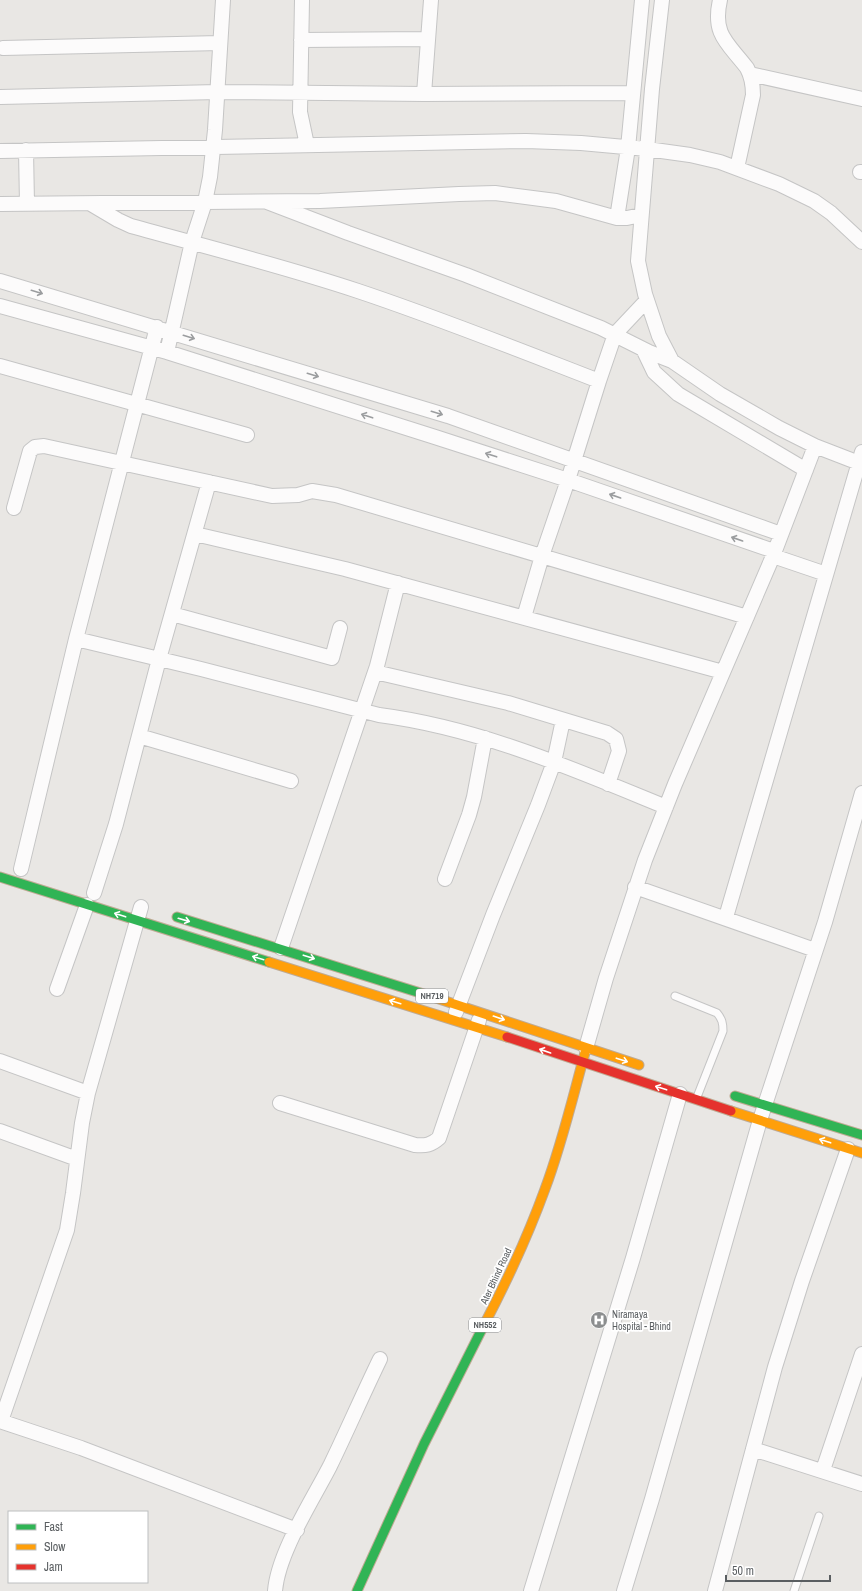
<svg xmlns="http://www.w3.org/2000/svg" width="862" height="1591" font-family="'Archivo Narrow',sans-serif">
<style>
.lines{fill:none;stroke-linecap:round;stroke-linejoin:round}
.lane-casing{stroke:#c5c5c5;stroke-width:9}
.street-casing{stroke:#c5c5c5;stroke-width:16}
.fast-casing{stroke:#bfaa93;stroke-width:11}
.slow-casing{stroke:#bfaa93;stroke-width:11}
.jam-casing{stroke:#bfaa93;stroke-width:11}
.lane{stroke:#fcfbfb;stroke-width:7}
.street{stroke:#fcfbfb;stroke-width:14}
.fast{stroke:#30b455;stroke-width:9}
.slow{stroke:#ff9f0a;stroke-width:9}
.jam{stroke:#e5322d;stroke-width:9}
.oneway{stroke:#9b9d9f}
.oneway2{stroke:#fff}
.labels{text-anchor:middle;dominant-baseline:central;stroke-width:3.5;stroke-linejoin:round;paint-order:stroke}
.shield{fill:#fff;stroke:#8c8e90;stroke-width:1}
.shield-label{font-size:9px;font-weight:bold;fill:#5a5e61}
.street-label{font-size:10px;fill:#5a5e61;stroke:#fff}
.poi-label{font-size:10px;fill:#5a5e61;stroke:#fff;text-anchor:start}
</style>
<rect width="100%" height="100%" fill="#e9e7e4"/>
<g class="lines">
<!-- lane casing -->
<g class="lane-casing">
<path id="lane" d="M675 996 717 1013C722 1019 723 1023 723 1031L697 1097
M794 1591 819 1516"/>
</g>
<!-- street casing -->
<g class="street-casing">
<path id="street" d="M302 0 300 112 307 145
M662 0 652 89 638 261 645 294 659 336 672 361
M720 0C712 35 728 43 747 68 752 77 753 85 753 95L737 168
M301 40 428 39
M3 48 220 43
M750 74 862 99
M424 94 431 0
M0 97 218 92 424 94 633 93
M26 150 27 204
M0 151 526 141 581 143 647 149 690 155 720 162 779 184 814 201 831 213 862 242
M860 172H862
M267 202 348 233 466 275 601 328 649 352 672 361 720 394 779 428 815 446 859 463
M0 204 320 201 459 194 495 193 556 201 617 218H627L641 215
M91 204 118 220 131 226C207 247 283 266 358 291 439 318 519 350 599 381
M617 218 628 148 642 0
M0 281 448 416 781 534
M0 306 167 352 435 437 568 480 774 551
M643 349 654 372 678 394 806 470
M167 352 192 242 205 202 210 177 215 130 223 0
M0 366 247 435
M14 508 30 451 35 447 44 446 272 496 298 495 312 491 336 495 747 617
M195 534 345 569 723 672
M773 556 826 574
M172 614 332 658 340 628
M524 617 542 556 568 480 599 381 615 334 647 300
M76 639 201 669 379 715C480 728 573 769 666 807
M375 672 508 703 607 733 616 739 619 751 608 784
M139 736 291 781
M21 869 76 639 157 327
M445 879 469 815 474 797 485 738
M635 887 815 950
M94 893 116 824 159 659 209 482
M726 917 862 452
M281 948 377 666 398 583
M57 989 87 905
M456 1012 493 915 538 805 554 762 563 720
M586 1048 606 978 645 860 675 784 773 556 815 446
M0 1061 88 1093
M280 1103 415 1145C426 1146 431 1145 439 1138L479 1020
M0 1131 77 1159
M0 1421 81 1448 297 1530
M1 1421 67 1230 73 1193 82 1123 88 1093 141 907
M753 1449 862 1484
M823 1470 862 1354
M275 1591C278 1553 312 1501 330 1466 347 1431 363 1394 380 1359
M531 1591 633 1258 680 1094
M624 1591 652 1499 760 1120 825 922 862 793
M715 1591 775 1367 802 1281 848 1149"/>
</g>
<!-- fast casing -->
<g class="fast-casing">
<path id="fast" d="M0 877 269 962
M177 917 430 996
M735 1096 862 1135
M357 1591 424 1444 484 1325"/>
</g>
<!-- slow casing -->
<g class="slow-casing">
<path id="slow" d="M269 962 507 1037
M430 996 639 1065
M731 1111 862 1153
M484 1325C507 1281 528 1236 545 1189 562 1144 573 1096 586 1049"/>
</g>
<!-- jam casing -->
<g class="jam-casing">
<path id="jam" d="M507 1037 731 1111"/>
</g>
<!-- lane -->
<use href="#lane" class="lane"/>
<!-- street -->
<use href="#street" class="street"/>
<!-- fast -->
<use href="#fast" class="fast"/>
<!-- slow -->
<use href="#slow" class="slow"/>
<!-- jam -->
<use href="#jam" class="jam"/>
</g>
<!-- one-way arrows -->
<defs><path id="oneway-shaft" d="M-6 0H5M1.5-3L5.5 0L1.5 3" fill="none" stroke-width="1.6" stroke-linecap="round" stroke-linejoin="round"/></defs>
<g class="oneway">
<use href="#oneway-shaft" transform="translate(37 292) rotate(17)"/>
<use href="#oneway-shaft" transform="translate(189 337) rotate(17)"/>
<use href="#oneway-shaft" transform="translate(313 375) rotate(17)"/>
<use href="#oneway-shaft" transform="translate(437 413) rotate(17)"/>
<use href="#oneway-shaft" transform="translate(367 416) rotate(-162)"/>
<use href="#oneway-shaft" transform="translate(491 455) rotate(-162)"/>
<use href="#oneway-shaft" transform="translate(615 496) rotate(-161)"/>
<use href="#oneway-shaft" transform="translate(737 539) rotate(-161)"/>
</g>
<g class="oneway2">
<use href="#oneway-shaft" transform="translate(120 915) rotate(-162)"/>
<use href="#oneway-shaft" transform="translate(184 920) rotate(16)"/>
<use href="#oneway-shaft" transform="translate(309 957) rotate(18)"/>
<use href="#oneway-shaft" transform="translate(258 958) rotate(-163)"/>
<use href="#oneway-shaft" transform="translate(395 1002) rotate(-163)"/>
<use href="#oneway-shaft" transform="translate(499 1018) rotate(19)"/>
<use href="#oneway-shaft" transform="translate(545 1051) rotate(-161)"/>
<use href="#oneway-shaft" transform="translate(622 1060) rotate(18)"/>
<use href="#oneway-shaft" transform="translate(661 1088) rotate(-162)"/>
<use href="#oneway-shaft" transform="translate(825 1141) rotate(-162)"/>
</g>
<!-- icons -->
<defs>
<g id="hospital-disc" transform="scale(0.9)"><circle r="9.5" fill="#8c8e8f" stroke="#fff"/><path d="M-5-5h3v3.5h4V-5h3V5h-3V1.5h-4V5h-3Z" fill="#fff"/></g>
</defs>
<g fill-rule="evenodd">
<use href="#hospital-disc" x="599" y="1320"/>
</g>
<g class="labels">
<!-- shield labels -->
<g class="shield">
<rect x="416" y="989" width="32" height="14" rx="3"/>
<rect x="469" y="1318" width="32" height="14" rx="3"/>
</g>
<g class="shield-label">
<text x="432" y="996">NH719</text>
<text x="485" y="1325">NH552</text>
</g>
<!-- street labels -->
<g class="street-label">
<text transform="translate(496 1276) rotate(-65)">Ater Bhind Road</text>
</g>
<!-- poi labels -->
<g class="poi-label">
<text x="612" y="1314">Niramaya<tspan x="612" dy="12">Hospital - Bhind</tspan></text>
</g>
</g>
<!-- legend -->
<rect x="8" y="1511" width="140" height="72" fill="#ffffff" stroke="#bdbfc0"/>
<rect x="16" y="1524" width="20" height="6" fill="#30b455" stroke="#bdbfc0"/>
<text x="44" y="1531" font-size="12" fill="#5a5e61">Fast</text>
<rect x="16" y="1544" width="20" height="6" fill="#ff9f0a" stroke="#bdbfc0"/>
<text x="44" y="1551" font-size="12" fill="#5a5e61">Slow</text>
<rect x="16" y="1564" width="20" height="6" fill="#e5322d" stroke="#bdbfc0"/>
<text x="44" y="1571" font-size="12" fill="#5a5e61">Jam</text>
<!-- scale -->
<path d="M726 1575v6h104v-6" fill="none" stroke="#5a5e61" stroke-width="2"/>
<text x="732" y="1575" font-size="12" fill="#5a5e61" stroke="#ffffff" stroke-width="3" paint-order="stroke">50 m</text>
</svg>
